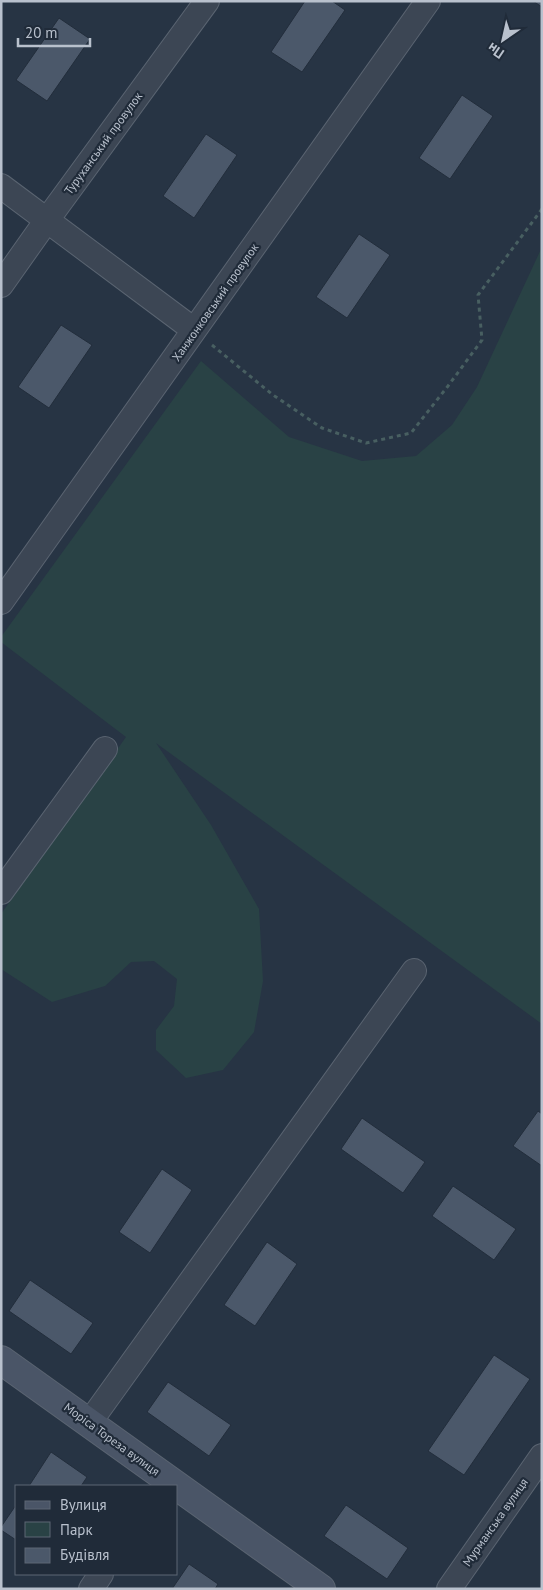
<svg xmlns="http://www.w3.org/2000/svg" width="543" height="1590" font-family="'PT Sans',sans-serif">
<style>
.green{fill:#294245}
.building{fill:#4b586a;stroke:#222d3b}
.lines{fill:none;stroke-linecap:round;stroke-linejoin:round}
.street-casing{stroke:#5a6471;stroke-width:26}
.secondary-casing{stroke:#5a6471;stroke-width:30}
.path{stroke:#485f61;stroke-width:3;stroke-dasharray:4 4;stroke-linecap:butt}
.street{stroke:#3c4654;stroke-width:24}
.secondary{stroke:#4a5567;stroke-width:28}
.labels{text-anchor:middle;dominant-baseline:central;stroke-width:4.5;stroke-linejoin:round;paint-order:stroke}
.street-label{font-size:12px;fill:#b9c1cd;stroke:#202b39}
</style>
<rect width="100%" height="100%" fill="#273444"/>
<!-- green -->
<path class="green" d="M542 247V1024L156 743 211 825 259 909 263 981 254 1032 223 1070 186 1078 156 1050V1030L174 1006 177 979 154 961 131 962 105 986 52 1002 1 969V914L126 737 1 642V637L201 361 289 437 362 461 416 456 452 425 477 387Z"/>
<!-- building -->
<path class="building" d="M305 1H332L345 10 302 72 271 52Z
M533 1H542V7Z
M59 18 90 39 47 101 16 80Z
M462 95 493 116 450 179 419 158Z
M206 134 237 155 194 218 163 196Z
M359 234 390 255 347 318 316 297Z
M61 325 92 345 49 408 18 387Z
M538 1111 542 1114V1166L513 1146Z
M362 1118 425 1162 403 1193 341 1149Z
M162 1169 192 1190 150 1253 119 1232Z
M453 1186 516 1229 494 1260 432 1216Z
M267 1242 297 1264 255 1326 224 1305Z
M30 1280 93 1323 71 1354 9 1311Z
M494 1355 530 1379 464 1475 428 1451Z
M168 1382 231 1425 209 1456 147 1412Z
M51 1452 87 1477 81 1486H29Z
M16 1505V1540L1 1530V1527Z
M346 1505 408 1548 387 1579 324 1536Z
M189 1564 218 1584 215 1589H172Z"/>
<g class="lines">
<!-- street casing -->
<g class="street-casing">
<path id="street" d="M1 186 194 330
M1 285 47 220 207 1
M1 602 428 1
M1 892 105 749
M89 1423 414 971
M91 1589 101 1574
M449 1589 542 1456"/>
</g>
<!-- secondary casing -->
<g class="secondary-casing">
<path id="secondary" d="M1 1360 321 1589"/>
</g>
<!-- path -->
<path class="path" d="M212 345 273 395 322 428 366 443 411 433 448 386 482 340 478 295 542 209"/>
<!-- street -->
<use href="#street" class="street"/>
<!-- secondary -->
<use href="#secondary" class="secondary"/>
</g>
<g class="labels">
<!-- street labels -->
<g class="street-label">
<text transform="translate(103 143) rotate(-54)">Туруханський провулок</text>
<text transform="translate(215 302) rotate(-55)">Ханжонковський провулок</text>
<text transform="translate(112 1439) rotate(36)">Моріса Тореза вулиця</text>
<text transform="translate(495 1522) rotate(-55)">Мурманська вулиця</text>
</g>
</g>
<!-- border -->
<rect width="543" height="1590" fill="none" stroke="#b9c1cd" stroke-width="5"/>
<!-- legend -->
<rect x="15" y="1485" width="162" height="90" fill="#202b39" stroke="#5d6774"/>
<rect x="25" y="1501" width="25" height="8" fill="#4a5567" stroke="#5d6774"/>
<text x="60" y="1510" font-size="15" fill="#b9c1cd">Вулиця</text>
<rect x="25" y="1522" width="25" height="15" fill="#294245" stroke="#5d6774"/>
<text x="60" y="1535" font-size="15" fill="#b9c1cd">Парк</text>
<rect x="25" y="1548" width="25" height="15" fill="#4b586a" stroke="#5d6774"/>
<text x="60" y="1560" font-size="15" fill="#b9c1cd">Будівля</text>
<!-- north arrow -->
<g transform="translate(503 40) rotate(214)" stroke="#202b39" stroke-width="4" paint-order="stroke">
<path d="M0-4L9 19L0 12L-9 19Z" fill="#b9c1cd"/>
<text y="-8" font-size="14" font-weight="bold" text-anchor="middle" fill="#b9c1cd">Пн</text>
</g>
<!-- scale -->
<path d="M18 38v8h72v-8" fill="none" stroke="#b9c1cd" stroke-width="2.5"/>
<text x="25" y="38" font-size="15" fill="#b9c1cd" stroke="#202b39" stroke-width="4" paint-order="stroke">20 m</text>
</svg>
